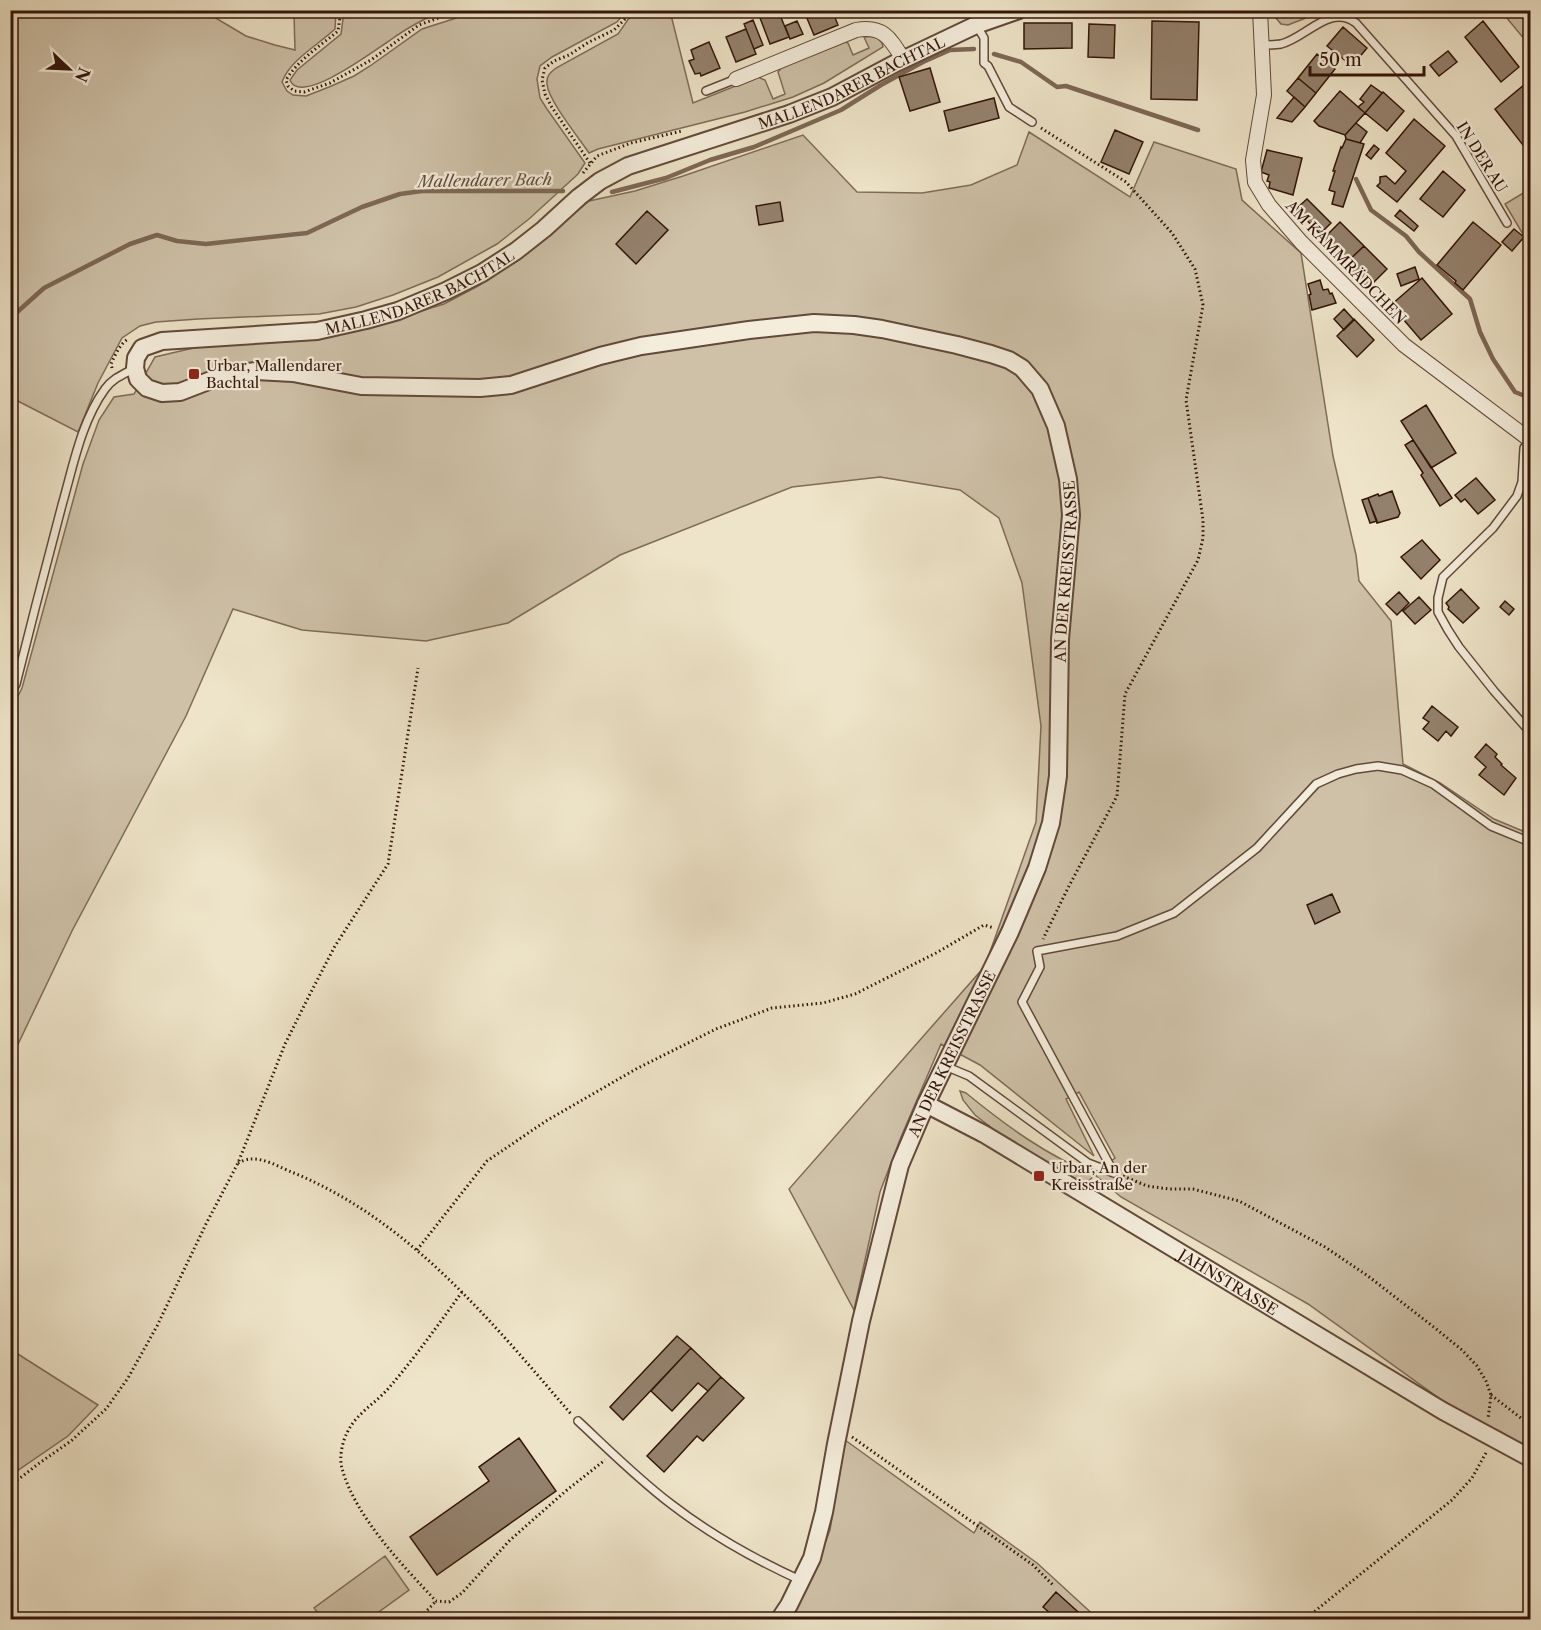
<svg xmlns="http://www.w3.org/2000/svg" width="1541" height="1630" font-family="'Libre Caslon Text',serif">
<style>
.green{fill:#cec1a8;stroke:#806b58;stroke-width:1.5}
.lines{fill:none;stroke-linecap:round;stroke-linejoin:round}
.stream{stroke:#7d6755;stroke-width:4.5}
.building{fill:#94816d;stroke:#331509;stroke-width:1.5}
.service-casing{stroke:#624939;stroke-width:10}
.minor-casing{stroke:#624939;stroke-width:16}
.tertiary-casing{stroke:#624939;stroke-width:20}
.path{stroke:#331509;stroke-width:3;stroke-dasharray:1.5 3;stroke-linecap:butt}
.service{stroke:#f4eddc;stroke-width:7}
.minor{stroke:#f4eddc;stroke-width:14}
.tertiary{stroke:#f4eddc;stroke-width:16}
.poi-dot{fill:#8f2418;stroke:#f4eddc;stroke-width:2}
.labels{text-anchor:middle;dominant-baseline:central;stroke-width:4.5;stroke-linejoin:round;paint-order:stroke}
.street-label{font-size:15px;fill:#331509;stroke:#f4eddc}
.poi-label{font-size:15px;fill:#331509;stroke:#f4eddc;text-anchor:start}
.water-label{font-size:16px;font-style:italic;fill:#644c3c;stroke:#f4eddc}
</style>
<rect width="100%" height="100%" fill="#eee4c9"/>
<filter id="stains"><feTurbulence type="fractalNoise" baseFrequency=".00333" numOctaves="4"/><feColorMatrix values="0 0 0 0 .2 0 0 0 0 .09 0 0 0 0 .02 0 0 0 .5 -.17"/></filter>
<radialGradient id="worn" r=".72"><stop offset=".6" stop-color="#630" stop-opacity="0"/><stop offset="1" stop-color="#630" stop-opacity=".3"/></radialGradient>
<!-- green -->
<path class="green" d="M11 10 204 11 246 36 275 45 295 50 294 14 318 11H336L335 29C318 45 290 60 282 82L287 91 293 95 306 96 329 87 354 76 370 66 422 29 478 11H626L617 22 552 57 540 66 537 79 540 98 547 109 585 163 578 174 529 219 497 244 438 277 393 295 356 307 319 314 198 319 156 322 140 326 122 338 98 383 78 432 12 398 11 399Z
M344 11V10L452 11C443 13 433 16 425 19 413 25 400 33 389 41 375 50 300 107 290 80L297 70 341 34Z
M634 11H670L693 103 758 77 765 80 773 99 785 94 778 72 783 66 843 41 848 43 853 55 869 48 864 37 876 36 882 43 883 47 824 83 793 97 745 112 598 149 589 153C579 138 548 100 547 84 546 76 550 73 556 68L618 34Z
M1278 11 1324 10V11L1288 25 1281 24 1276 18Z
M1501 11H1528L1530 13V46Z
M1029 132 1130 197 1154 142 1236 169 1242 200 1301 253 1333 456 1356 555 1359 581 1391 621 1403 764 1440 783 1494 819 1530 834V1448L1457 1411 1308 1304 1121 1197 1095 1175 1081 1188 1019 1149 975 1115 963 1100 960 1091 966 1093C1004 1124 1048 1157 1094 1174L1115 1158 1079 1092 1066 1099 1094 1156 980 1065 941 1044 901 1137 880 1192 854 1310 789 1189 985 966 1036 822 1041 726 1022 583 999 518 960 490 880 477 792 487 620 555 508 623 426 641 302 630 233 609 186 716 72 931 11 1059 10 712 22 688 83 464 99 420 114 397 134 394 155 357 206 345 323 338 375 325 444 304 478 286 517 261 589 201 635 191 683 176 803 135 857 192 922 193 971 185 1017 165Z
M1525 192 1530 198V246L1505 204Z
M10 1349 98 1405 68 1436 11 1475Z
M845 1440 974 1533 980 1522 1037 1563 1098 1619 787 1620 813 1574 830 1530Z
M385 1556 409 1590 369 1619H323L314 1608Z"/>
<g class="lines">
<!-- stream -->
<path class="stream" d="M994 54 1021 62 1057 87 1066 86 1198 130
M1356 179 1371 210 1406 236 1419 252 1470 299 1480 332 1493 359 1515 392 1530 398
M612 192 666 178 710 160 754 147 841 110 881 85 923 62 950 50 974 49
M10 322 15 314 44 288 130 244 157 235 177 241 206 244 307 233 362 207 400 194 422 191H563"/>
</g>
<!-- building -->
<path class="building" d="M778 10 789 37 770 44 760 18Z
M819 10H832L838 25 814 35 806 16Z
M753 20 763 45 754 49 744 24Z
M797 21 803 34 790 39 785 26Z
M1152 21 1199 22 1197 100 1151 99Z
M1483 21 1519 67 1501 82 1465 37Z
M1024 23H1072V48L1024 49Z
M1089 24 1115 25 1114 58 1088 57Z
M1343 27 1367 48 1352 66 1327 46Z
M746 29 756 54 736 62 726 37Z
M709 42 720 68 701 76 700 73 695 74 689 61 694 59 691 50Z
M1448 51 1457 62 1439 76 1430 65Z
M1317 54 1335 69 1316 93 1298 78Z
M930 68 940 102 910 111 899 77Z
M1298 78 1316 93 1305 107 1287 91Z
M1530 80V154L1495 109Z
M1371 85 1382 93 1365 113 1358 107 1364 102 1360 99Z
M1340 91 1365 113 1345 135 1319 126 1314 121Z
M1383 92 1404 111 1387 131 1365 113Z
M1294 97 1305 107 1292 122 1277 118Z
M994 98 999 118 949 131 944 111Z
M1414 119 1445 146 1397 202 1377 186 1380 183V177L1386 176 1395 184 1406 171 1386 153Z
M1356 123 1367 132 1360 143 1346 139 1345 135Z
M1115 130 1143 142 1129 174 1101 162Z
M1346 139 1364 144 1343 207 1332 204 1335 192 1329 190 1335 171H1333L1341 147 1342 148Z
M1374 145 1379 149 1371 159 1366 155Z
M1267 150 1302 158 1293 195 1269 188 1270 182 1267 181 1269 175 1261 172Z
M1443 171 1465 190 1443 217 1420 199Z
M1307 199 1331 223 1320 234 1296 209Z
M780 202 783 221 759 225 756 206Z
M1400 210 1418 226 1414 231 1395 216Z
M647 211 668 230 636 264 616 244Z
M1340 222 1364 246 1345 264 1333 253 1332 254 1321 241Z
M1473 222 1501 245 1463 290 1455 283 1456 281 1437 265Z
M1514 229 1524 237 1512 251 1502 242Z
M1364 246 1387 269 1368 288 1361 281 1360 282 1355 277 1356 276 1345 264Z
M1415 267 1419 279 1401 286 1397 274Z
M1422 278 1452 314 1421 340 1391 305Z
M1320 280 1323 290 1328 289 1330 294 1332 293 1336 303 1312 310 1309 295 1311 294 1308 284Z
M1344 309 1354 320 1344 330 1334 319Z
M1354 319 1374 340 1357 357 1337 336Z
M1426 405 1456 453 1431 468 1401 421Z
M1413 440 1452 498 1440 506 1421 475 1423 473 1405 445Z
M1476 478 1495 500 1478 514 1465 499 1461 502 1455 495Z
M1392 491 1400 513 1398 517 1377 523 1368 498 1378 494 1379 496Z
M1368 498 1377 521 1370 523 1362 500Z
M1422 540 1440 560 1421 579 1401 557Z
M1461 589 1479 608 1463 623 1448 609 1449 607 1446 603Z
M1399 592 1409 603 1397 615 1386 604Z
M1419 597 1431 610 1415 624 1403 611Z
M1505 601 1514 609 1509 615 1500 607Z
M1432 706 1458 727 1451 736 1446 731 1438 741 1423 729 1429 722 1423 718Z
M1486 744 1497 754 1495 757 1502 764 1501 765 1516 778 1504 795 1479 775 1486 767 1475 757Z
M1530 788V810L1525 808Z
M1332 894 1340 912 1315 924 1307 905Z
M677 1336 691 1348 623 1420 610 1407Z
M691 1348 721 1377 708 1391 698 1383 672 1411 651 1391Z
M721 1377 744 1398 703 1441 697 1436 664 1472 647 1456Z
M519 1438 556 1491 437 1575 410 1537 489 1481 479 1467Z
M1056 1592 1087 1620H1058L1043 1607Z"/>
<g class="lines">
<!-- service casing -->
<g class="service-casing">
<path id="service" d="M977 26 984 38V63L988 66 1009 107 1032 122
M1262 45C1268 45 1275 45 1281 44 1306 38 1330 3 1356 23L1456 136 1507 223
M706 91 736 79
M1529 440 1524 448 1522 482 1517 496 1493 528 1443 577 1438 598V612L1448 630 1459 647 1494 691 1530 732
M10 695 16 684C31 624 46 565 62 505 73 467 81 422 105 389 113 378 124 374 135 368
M945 1066 969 1076 1088 1163 1114 1173
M1114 1173 1022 1002 1040 967 1037 951 1117 936 1174 913 1257 848 1316 784 1338 774 1356 769 1378 766 1402 770 1433 784 1491 826 1530 842
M578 1421C608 1449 638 1479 671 1504 711 1535 756 1560 802 1581"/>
</g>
<!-- minor casing -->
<g class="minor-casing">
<path id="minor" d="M1260 10 1264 95 1253 160 1255 182 1269 205 1301 242 1404 345 1530 440
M736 79 856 30C883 25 890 38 903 59"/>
</g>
<!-- tertiary casing -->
<g class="tertiary-casing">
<g id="tertiary">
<path id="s1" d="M926 1104 984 1134 1443 1411 1530 1458"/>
<path id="s2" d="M779 1620 789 1605 812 1558 824 1512 836 1444 861 1321 900 1165 926 1104 1010 932 1037 868 1051 823 1058 776 1060 639 1071 515 1068 479 1056 426 1040 389 1022 368 1009 360 991 354 957 345 882 329 854 325 814 323 749 330 641 346 600 356 511 385 480 388 361 386 293 373 256 371 224 375 180 392 162 393 147 388 138 379 135 368 136 358 142 348 162 341 317 331 366 320 398 311 446 291 482 273 516 251 544 229 579 197 600 181 628 166 789 114 832 97 896 63 976 25 1019 10"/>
</g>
</g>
<!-- path -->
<path class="path" d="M341 10 338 31C320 46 298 60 286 80L288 86 294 91 304 92 330 83 371 60 419 25 461 10
M1041 128 1126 182 1172 233 1195 269 1203 305 1186 400 1203 520V538L1198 560 1125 694 1117 796 1069 886 1043 939
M590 163 551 106 545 94 542 80 545 68 554 61 569 55 589 42 614 30 628 16 630 10
M583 173 597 156 631 143 682 131
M112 368 111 364C115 355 120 344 128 339
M238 1163C242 1161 247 1159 251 1159 265 1158 281 1168 294 1173 410 1221 491 1321 571 1414
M1123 1176 1147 1186 1169 1189H1193L1239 1201 1325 1247 1368 1276 1435 1328 1462 1350 1477 1366 1486 1381 1491 1395 1488 1419
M417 1250 487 1161 546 1121 636 1069 716 1029 772 1008 823 1003 855 994 936 953 984 925 994 928
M462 1292C438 1325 414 1359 387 1390 374 1404 355 1415 347 1433 342 1442 339 1459 342 1468 354 1515 403 1566 436 1601L449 1602 462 1593 510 1540 567 1490 605 1460
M1491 1395 1530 1425
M852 1437 1033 1565 1053 1585
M10 1486 38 1464 71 1441 106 1409 128 1378 157 1326 206 1224 238 1163 285 1044 310 994 335 946 388 864 418 668
M418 1620 436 1601
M1304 1620 1452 1500 1472 1478 1487 1451"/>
<!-- service -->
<use href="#service" class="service"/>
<!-- minor -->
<use href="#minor" class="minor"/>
<!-- tertiary -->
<use href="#tertiary" class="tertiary"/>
</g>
<!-- markers -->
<g class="poi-dot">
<rect x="188" y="368" width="12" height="12" rx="3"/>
<rect x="1033" y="1170" width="12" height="12" rx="3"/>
</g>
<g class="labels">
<!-- street labels -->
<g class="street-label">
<text stroke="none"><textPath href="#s2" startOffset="3028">MALLENDARER BACHTAL</textPath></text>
<text transform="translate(1482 157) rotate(58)">IN DER AU</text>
<text transform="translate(1346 262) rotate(46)">AM KAMMRÄDCHEN</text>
<text stroke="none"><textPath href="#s2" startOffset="2542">MALLENDARER BACHTAL</textPath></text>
<text stroke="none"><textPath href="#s2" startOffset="1100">AN DER KREISSTRASSE</textPath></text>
<text stroke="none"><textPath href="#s2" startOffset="596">AN DER KREISSTRASSE</textPath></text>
<text stroke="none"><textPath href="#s1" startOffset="351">JAHNSTRASSE</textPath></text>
</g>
<!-- poi labels -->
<g class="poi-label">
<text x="206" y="365">Urbar, Mallendarer<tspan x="206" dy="17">Bachtal</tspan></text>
<text x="1051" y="1167">Urbar, An der<tspan x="1051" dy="17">Kreisstraße</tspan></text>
</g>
<!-- water labels -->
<g class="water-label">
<text transform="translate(485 180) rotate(-1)">Mallendarer Bach</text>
</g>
</g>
<!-- margin -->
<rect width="1541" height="1630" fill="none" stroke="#eee4c9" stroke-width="36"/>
<rect x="12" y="12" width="1517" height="1606" fill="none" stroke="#331509" stroke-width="3"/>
<rect x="18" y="18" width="1505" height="1594" fill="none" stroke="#331509" stroke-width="1.5"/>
<!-- north arrow -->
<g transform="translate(69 69) rotate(113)" stroke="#f4eddc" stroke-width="4.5" paint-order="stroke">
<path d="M0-4.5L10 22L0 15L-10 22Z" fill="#331509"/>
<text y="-9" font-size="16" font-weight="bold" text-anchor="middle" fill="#331509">N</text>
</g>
<!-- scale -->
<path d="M1310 66v9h114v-9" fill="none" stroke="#331509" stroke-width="3"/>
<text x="1319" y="66" font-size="18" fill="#331509" stroke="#f4eddc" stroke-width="4.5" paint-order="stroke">50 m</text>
<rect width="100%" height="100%" filter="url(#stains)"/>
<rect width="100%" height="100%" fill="url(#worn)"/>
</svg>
